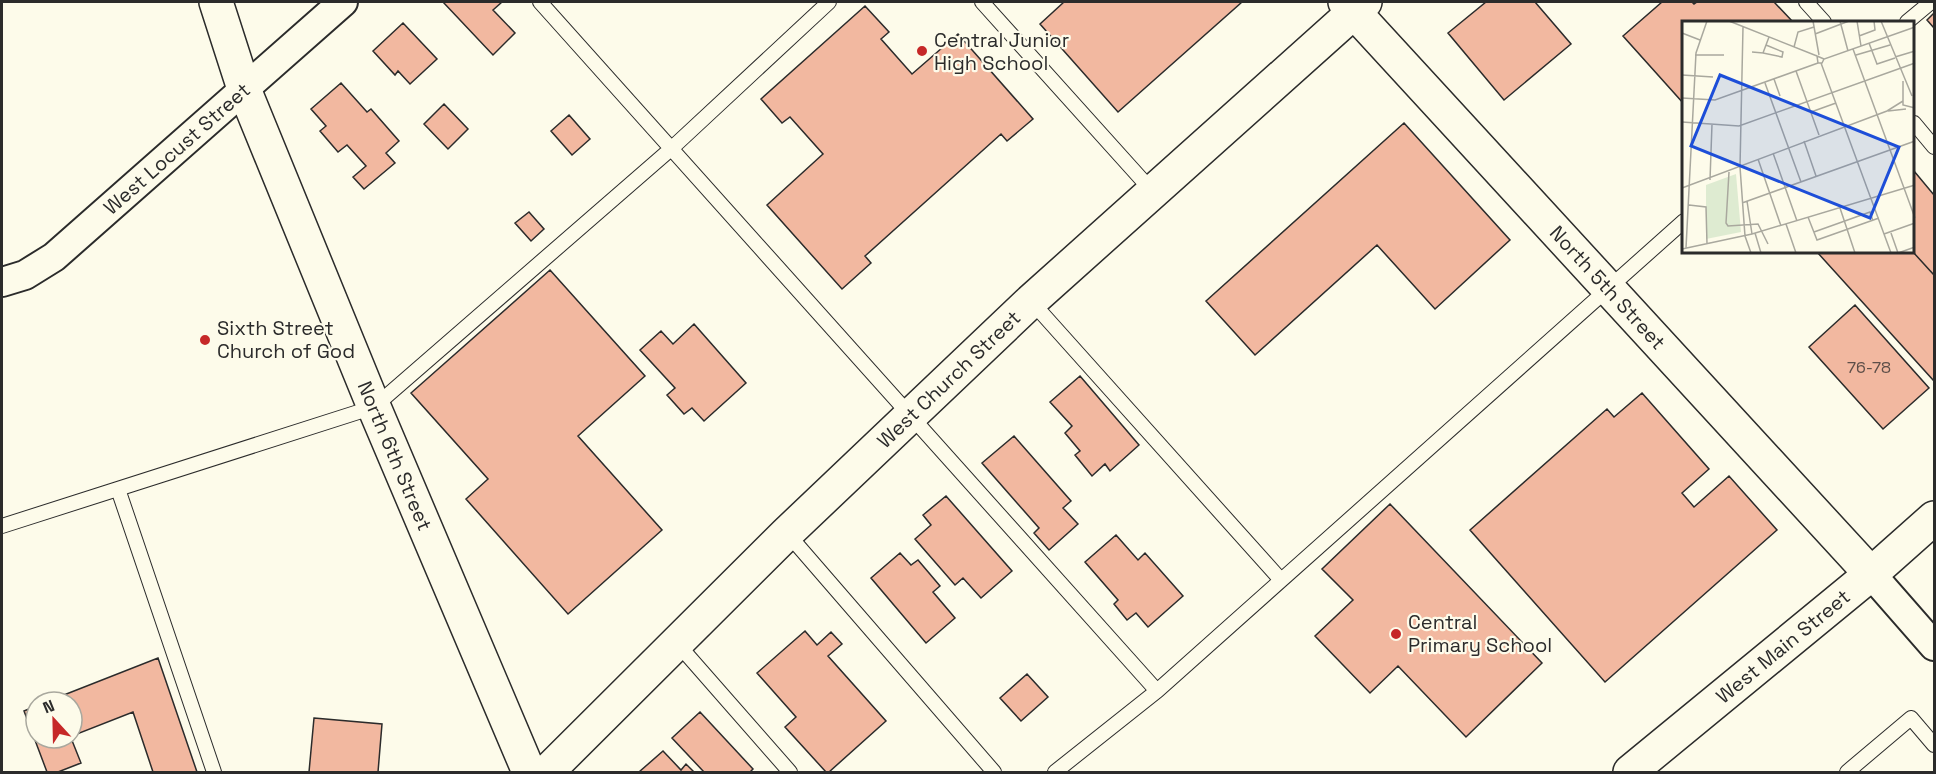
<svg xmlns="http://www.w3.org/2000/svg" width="1936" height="774" font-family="'Space Grotesk',sans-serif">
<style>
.building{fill:#f2b8a0;stroke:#2b2b2b;stroke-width:1.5}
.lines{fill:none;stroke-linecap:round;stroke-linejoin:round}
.service-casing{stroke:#2b2b2b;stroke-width:16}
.minor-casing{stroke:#2b2b2b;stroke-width:32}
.tertiary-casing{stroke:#2b2b2b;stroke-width:36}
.secondary-casing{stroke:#2b2b2b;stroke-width:36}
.service{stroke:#fdfbea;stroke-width:14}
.minor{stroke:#fdfbea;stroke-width:28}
.tertiary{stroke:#fdfbea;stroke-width:33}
.secondary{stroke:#fdfbea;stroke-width:33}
.poi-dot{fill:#c62828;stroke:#fdfbea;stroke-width:2}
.labels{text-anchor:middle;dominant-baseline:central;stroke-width:4.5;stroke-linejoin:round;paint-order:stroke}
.number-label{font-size:16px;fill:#5d4e48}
.poi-label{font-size:20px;fill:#2b2b2b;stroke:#fdfbea;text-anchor:start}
.street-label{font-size:20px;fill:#2b2b2b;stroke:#fdfbea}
.inset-road{fill:none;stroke:#a9a89e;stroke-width:1.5}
.view{fill:#1d4ed8;fill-opacity:0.15;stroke:#1d4ed8;stroke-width:3}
.inset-edge{fill:none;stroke:#2b2b2b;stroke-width:3}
</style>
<rect width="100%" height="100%" fill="#fdfbea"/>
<!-- building -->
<path class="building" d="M443 2H502L493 10 515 33 493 55Z
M1064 2H1242L1118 112 1040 24Z
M1486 2H1535L1571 44 1504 100 1448 33Z
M1662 2H1692L1694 4 1697 2H1774L1793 22H1684V104L1623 36Z
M865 6 889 32 881 39 912 74 958 34 1033 119 1007 141 1001 134 865 256 871 263 842 289 767 205 823 154 790 117 782 123 761 99Z
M1934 13V28L1927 20Z
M403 23 437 59 410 84 398 71 395 75 373 51Z
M341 83 367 112 371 109 399 141 386 153 395 163 364 189 353 177 366 166 347 145 338 152 320 131 326 126 311 109Z
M444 104 468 129 448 149 424 124Z
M569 115 590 139 572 155 551 131Z
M1404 123 1510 240 1435 309 1377 245 1255 355 1206 301Z
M1914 171 1934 195V275L1913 252Z
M529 212 544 229 531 241 515 223Z
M1817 252H1913L1934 275V381Z
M550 270 645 376 578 436 662 530 568 614 466 499 488 479 411 393Z
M1855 305 1929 388 1883 429 1809 347Z
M694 324 746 383 704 421 692 408 684 414 667 395 675 388 640 350 661 331 673 344Z
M1080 376 1139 445 1110 471 1105 464 1092 476 1075 455 1080 451 1065 433 1072 426 1050 402Z
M1642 393 1709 469 1682 493 1694 507 1729 476 1777 530 1605 682 1470 530 1607 409 1614 417Z
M1014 436 1071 501 1063 508 1078 524 1049 550 1034 533 1039 528 982 463Z
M946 496 1012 571 981 598 963 578 955 585 915 539 931 525 923 515Z
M1390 504 1542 663 1466 737 1398 666 1370 693 1315 636 1353 600 1322 569Z
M1116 535 1138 560 1145 553 1183 596 1148 627 1136 613 1127 620 1114 604 1118 600 1085 562Z
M900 553 911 565 918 560 940 586 933 592 955 618 926 643 871 578Z
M805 631 817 645 831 632 842 644 828 656 886 721 829 772H826L785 727 796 717 757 673Z
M158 658 197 772H153L133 712 72 736V702H46Z
M1027 674 1048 697 1021 721 1000 698Z
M36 706V738H71L81 763 58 772H47L24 711Z
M700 712 753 769 750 772H704L672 738Z
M314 718 382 724 378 772H309Z
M663 751 681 770 686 764 694 772H639Z"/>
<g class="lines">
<!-- service casing -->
<g class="service-casing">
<path id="service" d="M540 2 1157 691
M982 2 1153 192
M1806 2 1824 22
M1907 22 1931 2
M1914 123 1934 147
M1031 301 1280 579
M118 489 214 772
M2 526 374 407 672 148 829 2
M787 533 994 772
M676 642 790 772
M1055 772 1157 691 1684 221
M1847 772 1911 718 1934 745"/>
</g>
<!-- minor casing -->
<g class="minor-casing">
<g id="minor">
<path id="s1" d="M2 282 25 275 54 257 343 2"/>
<path d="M1871 574 1934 646"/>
</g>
</g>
<!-- tertiary casing -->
<g class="tertiary-casing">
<g id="tertiary">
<path id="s2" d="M216 2 244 89 374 407 529 772"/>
<path id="s3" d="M1345 2 1871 574"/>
<path id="s4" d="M547 772 787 533 1031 301 1365 2"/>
</g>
</g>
<!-- secondary casing -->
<g class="secondary-casing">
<g id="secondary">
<path id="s5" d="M1630 772 1871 574 1934 518"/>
</g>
</g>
<!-- service -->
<use href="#service" class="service"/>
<!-- minor -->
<use href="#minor" class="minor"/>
<!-- tertiary -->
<use href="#tertiary" class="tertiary"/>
<!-- secondary -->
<use href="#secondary" class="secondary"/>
</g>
<!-- markers -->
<g class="poi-dot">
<circle cx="922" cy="51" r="6"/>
<circle cx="205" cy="340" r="6"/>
<circle cx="1396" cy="634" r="6"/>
</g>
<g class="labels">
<!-- number labels -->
<g class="number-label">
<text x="1869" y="367">76-78</text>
</g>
<!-- poi labels -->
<g class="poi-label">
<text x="934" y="40">Central Junior<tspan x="934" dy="23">High School</tspan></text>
<text x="217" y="328">Sixth Street<tspan x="217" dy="23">Church of God</tspan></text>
<text x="1408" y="622">Central<tspan x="1408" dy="23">Primary School</tspan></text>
</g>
<!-- street labels -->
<g class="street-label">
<text stroke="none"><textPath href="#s1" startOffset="222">West Locust Street</textPath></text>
<text stroke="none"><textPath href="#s3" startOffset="388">North 5th Street</textPath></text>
<text stroke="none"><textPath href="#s4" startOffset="562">West Church Street</textPath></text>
<text stroke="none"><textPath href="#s2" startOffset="488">North 6th Street</textPath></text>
<text stroke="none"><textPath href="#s5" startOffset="198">West Main Street</textPath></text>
</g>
</g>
<!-- overview -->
<g transform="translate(1682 21)">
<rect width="232" height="232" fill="#fdfbea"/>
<path d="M54 153 59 211 24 218V164Z" fill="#deebd1"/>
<path class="inset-road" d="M47 0 135 35M131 0 137 34M158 0 166 30M175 0 179 25M199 0 230 75M61 6 58 146 63 215 69 232M0 12 18 19M133 13 167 0M177 15 193 9 192 0M187 22 195 43 213 37M112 26 116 11 132 6M171 28 233 197M70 31 81 32 87 16M81 32 100 36 101 31 84 24M13 34H42M174 34 208 24M213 36 233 30M142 38 135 35 136 42H140L142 38 233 6M139 42 209 232M114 50 137 114M0 54 31 56M92 58 98 75M221 60V84L233 87M83 62 119 161M0 77 33 79 136 42M206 90 224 88M129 91 154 82M0 101 57 105 233 42M122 120 134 155M91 132 115 200M76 138 99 205M47 151 44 202 46 205 76 203 86 223M28 159 30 103M0 167 205 90 221 80M65 180 70 213M60 182 233 120M7 184 24 186 25 223M158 187 173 232M126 196 135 219 197 197M104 203 114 232M132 211 188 191 191 200M73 212 79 232M209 212 216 232M202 213 233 202M4 227 14 32 25 0M0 228 70 213 233 164M216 232 233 226"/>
<path class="view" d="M38 54 217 126 188 197 9 125Z"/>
<rect width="232" height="232" class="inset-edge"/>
</g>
<!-- border -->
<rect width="1936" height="774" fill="none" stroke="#2b2b2b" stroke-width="6"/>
<!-- north arrow -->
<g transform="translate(54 720) rotate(338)"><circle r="28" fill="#fdfbea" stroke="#a9a89e" stroke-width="1.5"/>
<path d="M0-4.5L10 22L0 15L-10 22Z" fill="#c62828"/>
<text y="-9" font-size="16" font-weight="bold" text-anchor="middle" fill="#2b2b2b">N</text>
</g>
</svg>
